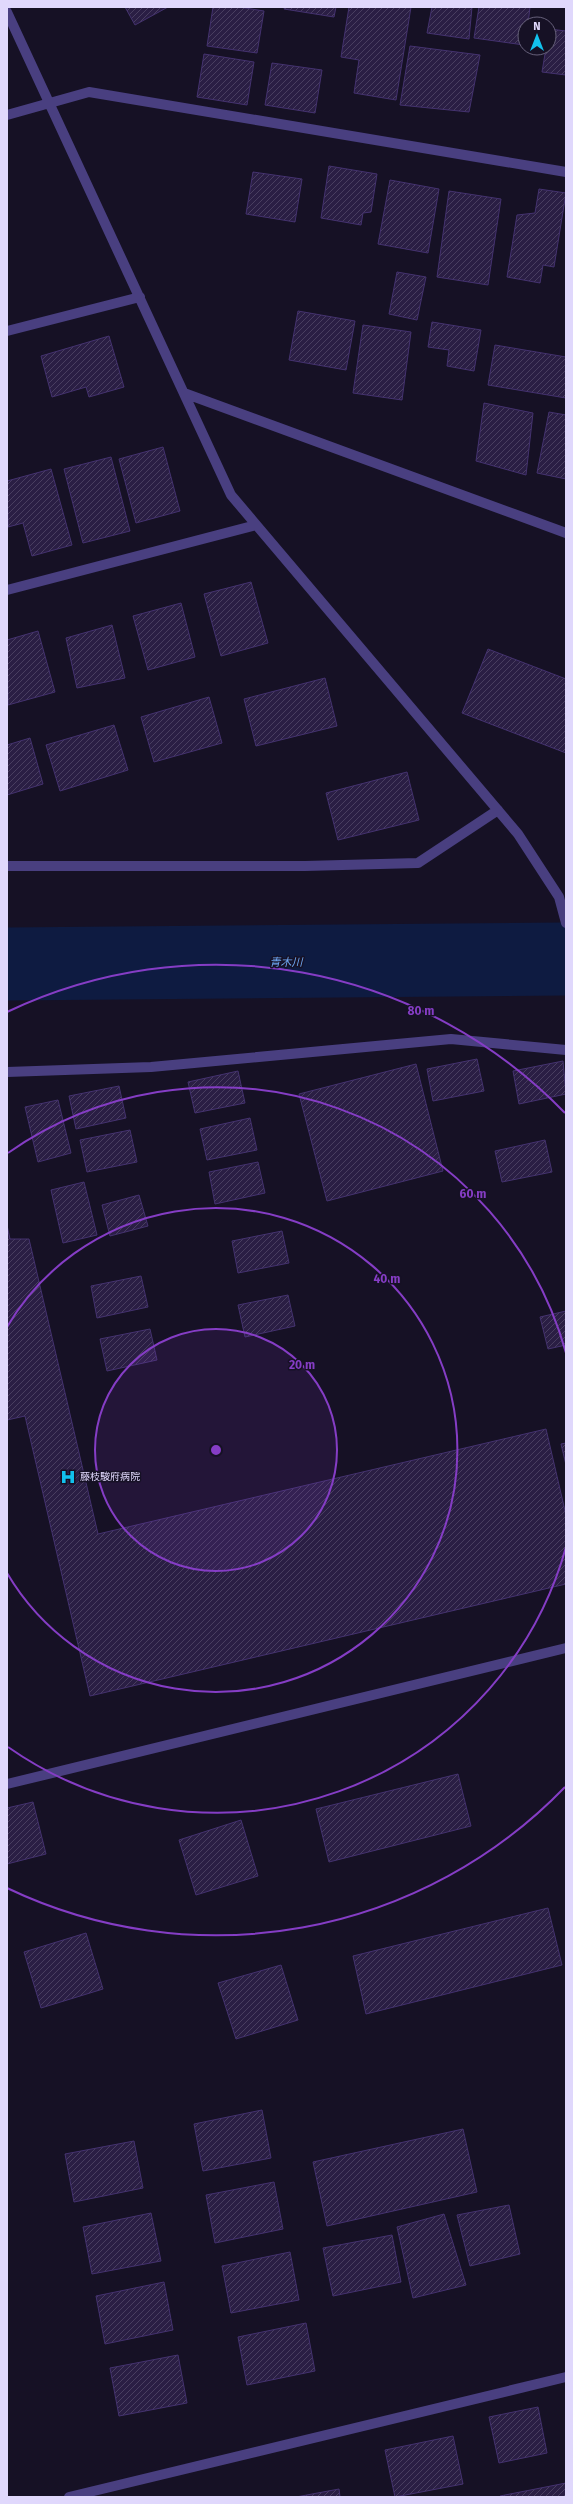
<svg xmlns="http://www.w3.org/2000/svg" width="573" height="2504" font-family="'Fira Sans','Noto Sans JP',sans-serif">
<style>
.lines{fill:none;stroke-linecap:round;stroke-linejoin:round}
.river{stroke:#0e1b41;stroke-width:73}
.building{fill:url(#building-hatch);stroke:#44326f}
.minor{stroke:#493f80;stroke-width:10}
.ring{fill:none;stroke:#853dc5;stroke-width:2}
.labels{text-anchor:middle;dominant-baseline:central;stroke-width:3;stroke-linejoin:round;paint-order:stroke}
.poi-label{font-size:10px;fill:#e0d8fc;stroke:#161125;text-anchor:start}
.water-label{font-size:11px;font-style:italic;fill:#6ea8f4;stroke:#161125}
.centre{fill:#853dc5;stroke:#161125;stroke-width:2}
.ring-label{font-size:12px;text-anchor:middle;font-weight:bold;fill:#853dc5;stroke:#161125;stroke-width:3;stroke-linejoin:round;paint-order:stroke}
</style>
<defs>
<pattern id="building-hatch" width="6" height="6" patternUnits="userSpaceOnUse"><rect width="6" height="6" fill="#2a1e44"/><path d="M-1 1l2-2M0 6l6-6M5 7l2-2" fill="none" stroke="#493e60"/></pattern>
</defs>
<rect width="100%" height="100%" fill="#161125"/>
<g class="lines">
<!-- river -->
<path class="river" d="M7 964 566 959"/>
</g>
<!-- building -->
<path class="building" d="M125 7H168L135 25Z
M213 7H239L264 11 257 53 207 46Z
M285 7H336L334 17 284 9Z
M349 7H411L396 100 354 93 359 60 341 57Z
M432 7H472L469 39 427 33Z
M479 7H530L528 24H525L524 45 474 38Z
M549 29 566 31V75L542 72 546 48H549Z
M410 46 480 55 469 112 400 105Z
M204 54 254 62 247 105 197 97Z
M272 63 322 70 315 113 265 105Z
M329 166 377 174 371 212 363 213 361 225 321 218Z
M253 172 302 179 295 222 246 214Z
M390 180 439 189 428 253 378 244Z
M539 189 566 193 554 267 543 265 540 283 507 277 517 215 535 213Z
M449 191 501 199 488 285 437 277Z
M397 272 426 277 417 320 389 314Z
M298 311 355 321 346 370 289 360Z
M432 322 481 330 474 371 447 366 449 350 428 347Z
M363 325 411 332 402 400 353 393Z
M109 336 124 387 89 397 86 387 52 397 41 356Z
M495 345 566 357V398L488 385Z
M484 403 533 413 526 475 476 461Z
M549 412 566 415V479L537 473Z
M163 447 180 511 136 523 119 459Z
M111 457 130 531 83 543 64 469Z
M51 469 72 545 32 556 23 523 8 527 7 481Z
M251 582 268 643 221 656 204 594Z
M181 603 195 657 148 670 133 616Z
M112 625 125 678 77 688 66 638Z
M38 631 55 692 8 705 7 640Z
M488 649 566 679V753L462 713Z
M325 678 337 726 256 746 244 699Z
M209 697 222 743 154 762 141 717Z
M114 725 128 770 60 791 46 745Z
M30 738 43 784 7 795V745Z
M407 772 419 820 338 840 326 793Z
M477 1059 484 1091 433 1101 427 1069Z
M563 1061 566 1094 519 1104 513 1071Z
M416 1064 443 1171 327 1201 299 1094Z
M238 1071 245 1103 195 1113 188 1082Z
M119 1086 126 1118 76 1129 69 1096Z
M58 1100 71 1153 38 1162 25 1107Z
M250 1118 257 1150 207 1160 200 1129Z
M130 1130 137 1162 87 1172 80 1140Z
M545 1140 552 1172 502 1182 495 1151Z
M258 1162 265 1193 215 1204 209 1172Z
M84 1182 97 1235 63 1243 51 1190Z
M139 1195 148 1226 110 1236 102 1205Z
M7 1225 10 1239H29L98 1534 546 1429 566 1515V1584L90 1696 25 1416 7 1420Z
M282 1231 289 1263 238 1273 232 1241Z
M141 1276 148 1307 97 1318 91 1286Z
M288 1295 295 1326 245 1337 238 1305Z
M566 1311V1345L548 1349 540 1317Z
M150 1329 157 1360 107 1371 100 1339Z
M566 1443V1465L561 1444Z
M458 1774 471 1826 329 1862 316 1809Z
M33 1802 46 1854 7 1864V1808Z
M241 1820 258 1876 196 1895 179 1840Z
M548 1908 562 1965 366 2014 353 1956Z
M86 1933 103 1989 41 2008 24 1952Z
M281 1965 298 2020 236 2039 218 1983Z
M262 2110 271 2158 203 2171 194 2124Z
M463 2129 477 2192 327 2226 313 2162Z
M134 2141 143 2188 74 2202 65 2154Z
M274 2182 283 2229 215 2243 206 2195Z
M509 2205 520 2254 470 2266 457 2215Z
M151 2213 161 2261 92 2274 83 2227Z
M444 2214 466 2285 413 2298 397 2227Z
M392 2235 401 2282 333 2296 323 2248Z
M290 2252 299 2300 231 2313 222 2266Z
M164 2282 173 2330 105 2344 96 2296Z
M306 2323 315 2371 247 2385 238 2337Z
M178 2355 187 2403 119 2416 110 2368Z
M538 2407 547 2453 499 2463 489 2417Z
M453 2436 463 2484 395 2497 385 2450Z
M566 2483V2497H500V2496Z
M339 2489 340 2497H296Z"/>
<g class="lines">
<!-- minor -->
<path class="minor" d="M7 12 231 495 518 834 559 897 566 923
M7 115 89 92 566 172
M7 331 140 297
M184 393 566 533
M7 590 256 525
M7 866H305L418 863 498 810
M7 1072 151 1067 451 1039 566 1050
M7 1784 566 1648
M69 2497 566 2377"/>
</g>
<!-- distance rings -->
<circle cx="216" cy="1450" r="121" fill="#853dc5" fill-opacity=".12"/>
<g class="ring">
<circle cx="216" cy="1450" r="121"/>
<path d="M7 1327A242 242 0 1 1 7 1573"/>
<path d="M566 1547A363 363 0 0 1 8 1747M8 1153A363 363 0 0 1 566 1353"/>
<path d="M565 1787A485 485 0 0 1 7 1888M7 1012A485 485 0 0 1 565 1113"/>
</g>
<!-- icons -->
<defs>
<g id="hospital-bare" transform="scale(1.2)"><path d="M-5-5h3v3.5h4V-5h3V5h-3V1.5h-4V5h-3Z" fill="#12c1ed" stroke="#161125" stroke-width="2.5" paint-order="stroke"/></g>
</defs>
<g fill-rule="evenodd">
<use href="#hospital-bare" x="68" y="1477"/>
</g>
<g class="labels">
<!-- poi labels -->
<g class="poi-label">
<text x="80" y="1477">藤枝駿府病院</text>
</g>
<!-- water labels -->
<g class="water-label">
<text x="286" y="962">青木川</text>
</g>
</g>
<circle cx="216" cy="1450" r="6" class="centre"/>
<g class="ring-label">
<text x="421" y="1015">80 m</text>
<text x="473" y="1198">60 m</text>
<text x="387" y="1283">40 m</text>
<text x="302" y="1369">20 m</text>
</g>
<!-- border -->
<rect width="573" height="2504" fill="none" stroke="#e0d8fc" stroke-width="16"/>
<!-- north arrow -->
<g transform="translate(537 36)"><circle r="19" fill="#161125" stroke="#67617b"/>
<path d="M0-3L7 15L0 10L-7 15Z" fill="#12c1ed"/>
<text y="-6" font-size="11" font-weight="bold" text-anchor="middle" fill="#e0d8fc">N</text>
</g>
</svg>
